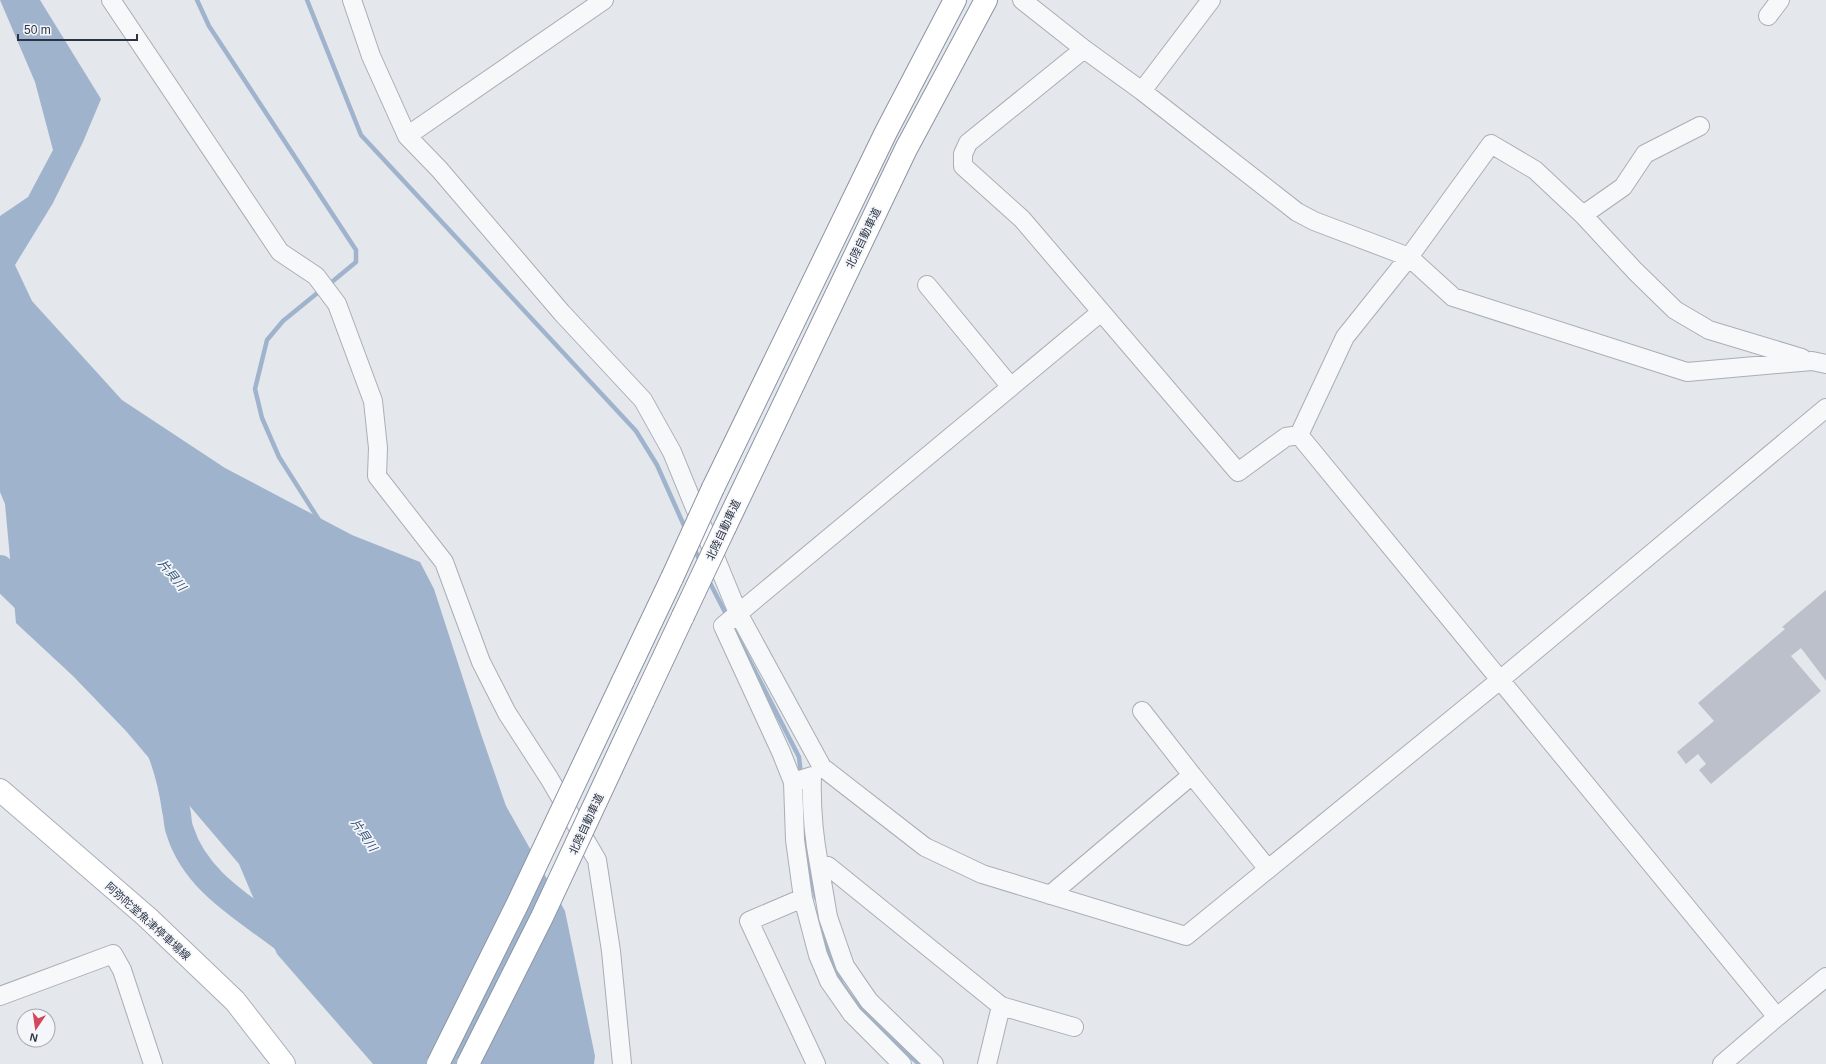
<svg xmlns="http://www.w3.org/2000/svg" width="1826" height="1064" font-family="Arial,'Noto Sans JP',sans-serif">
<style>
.water{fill:#9fb4cc}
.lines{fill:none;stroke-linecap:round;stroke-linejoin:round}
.stream{stroke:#9fb4cc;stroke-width:4.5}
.river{stroke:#9fb4cc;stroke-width:28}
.building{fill:#bbc0ca}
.minor-casing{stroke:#a9aeb7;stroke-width:20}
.secondary-casing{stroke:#a9aeb7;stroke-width:24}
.motorway-casing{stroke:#8b94a3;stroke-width:24}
.minor{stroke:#f7f8fa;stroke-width:18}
.secondary{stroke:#fff;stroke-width:22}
.motorway{stroke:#fff;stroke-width:22}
.motorway-bridge-casing{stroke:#8b94a3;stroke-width:24;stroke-linecap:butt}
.motorway-bridge{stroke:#fff;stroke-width:22}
.labels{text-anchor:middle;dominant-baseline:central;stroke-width:3.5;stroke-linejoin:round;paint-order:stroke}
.street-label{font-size:11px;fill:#2b3445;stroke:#f4f6f9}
.water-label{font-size:12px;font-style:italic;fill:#34527a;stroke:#f4f6f9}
</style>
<rect width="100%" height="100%" fill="#e4e7ec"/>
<!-- water -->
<path class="water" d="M0 0H40L101 99 83 142 53 203 15 265 32 301 122 400 225 468 352 535 420 562 434 589 481 734 506 806 565 911 595 1056 594 1064H373L277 954 239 864 126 731 73 676 16 623 5 504 0 492V216L28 197 53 150 35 82Z"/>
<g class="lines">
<!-- stream -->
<path class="stream" d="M197 0 209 26 356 250V262L327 286
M307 0 361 135 636 431 657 465 686 530
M319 520 279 457 262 418 255 389 267 340 283 321 321 290
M694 548 701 563
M708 579 727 616
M735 632 799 757 801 775
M805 827 806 856 816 898
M824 932C828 949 833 969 842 984 861 1014 893 1040 919 1064"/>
<!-- river -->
<path class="river" d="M0 569 9 583 40 613
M160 748C168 768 173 788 176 810 178 816 177 824 180 831 197 886 253 912 295 947"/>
</g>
<!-- building -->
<path class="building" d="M1826 590V681L1801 648 1791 656 1821 691 1711 784 1699 770 1706 764 1698 754 1686 764 1677 752 1714 721 1698 703 1785 629 1782 627Z"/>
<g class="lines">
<!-- minor casing -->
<g class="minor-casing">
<path id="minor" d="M111 0 280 252 316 276 337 304 373 401 378 448 377 476 444 562 481 662 507 713 549 778 597 860 611 951 622 1064
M352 0 371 56 407 136 439 169 562 313 643 400 672 452 738 613 822 767 925 847 982 874 1186 936 1500 680 1826 408
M1022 0 1084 49 1142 91 1297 212 1314 221 1409 257 1453 297 1687 372 1812 361 1826 364
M1768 16 1780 0
M1084 49 968 143 963 154V166L1022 219 1238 472 1286 437 1299 435
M1142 91 1211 0
M407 136 604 0
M1583 215 1635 271 1675 310 1709 330 1802 358
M927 285 1011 387
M1299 435 1777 1017
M1299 435 1345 337 1409 257 1491 144 1535 170 1583 215 1623 187 1645 154 1700 126
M1142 711 1192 775
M793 782 812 776C811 807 813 833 819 864
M1050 895 1192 775 1268 869
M803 898 749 921 816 1064
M0 996 113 954 122 970 153 1064
M902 1064 852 1014 829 981 818 955 803 898 795 840 793 782 781 752 723 626 1101 312
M934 1064 869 1001 845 966 828 917 819 864 828 866 1001 1006
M987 1064 1001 1006 1074 1027
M1722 1064 1777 1017 1826 977"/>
</g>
<!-- secondary casing -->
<g class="secondary-casing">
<path id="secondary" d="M0 790 147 917 235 1001 284 1064"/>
</g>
<!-- motorway casing -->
<g class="motorway-casing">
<path id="motorway" d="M713 488 886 132 955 0
M725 527 906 149 986 0
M623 681 672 578
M643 701 683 616"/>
</g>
<!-- minor -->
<use href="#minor" class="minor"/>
<!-- secondary -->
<use href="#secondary" class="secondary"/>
<!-- motorway -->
<use href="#motorway" class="motorway"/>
<!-- motorway-bridge casing -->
<g class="motorway-bridge-casing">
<path id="motorway-bridge" d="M672 578 713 488
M683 616 725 527
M438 1064 517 905 623 681
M468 1064 542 917 643 701"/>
</g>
<!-- motorway-bridge -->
<use href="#motorway-bridge" class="motorway-bridge"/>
</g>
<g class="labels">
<!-- street labels -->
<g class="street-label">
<text transform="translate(863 238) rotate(-64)">北陸自動車道</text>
<text transform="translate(723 530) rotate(-65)">北陸自動車道</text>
<text transform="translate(586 824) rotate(-65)">北陸自動車道</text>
<text transform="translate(148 921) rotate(42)">阿弥陀堂魚津停車場線</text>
</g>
<!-- water labels -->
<g class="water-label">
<text transform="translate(172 575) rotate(51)">片貝川</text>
<text transform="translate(364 835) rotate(56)">片貝川</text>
</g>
</g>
<!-- north arrow -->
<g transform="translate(36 1028) rotate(193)"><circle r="19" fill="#f4f6f9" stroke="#a4a8b1"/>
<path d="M0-3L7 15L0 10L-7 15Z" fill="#d1495b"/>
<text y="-6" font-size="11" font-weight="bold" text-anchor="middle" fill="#2b3445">N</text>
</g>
<!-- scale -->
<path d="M18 34v6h119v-6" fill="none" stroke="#2b3445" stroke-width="2"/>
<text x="24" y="34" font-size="12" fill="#2b3445" stroke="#f4f6f9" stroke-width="3" paint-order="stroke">50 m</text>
</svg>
